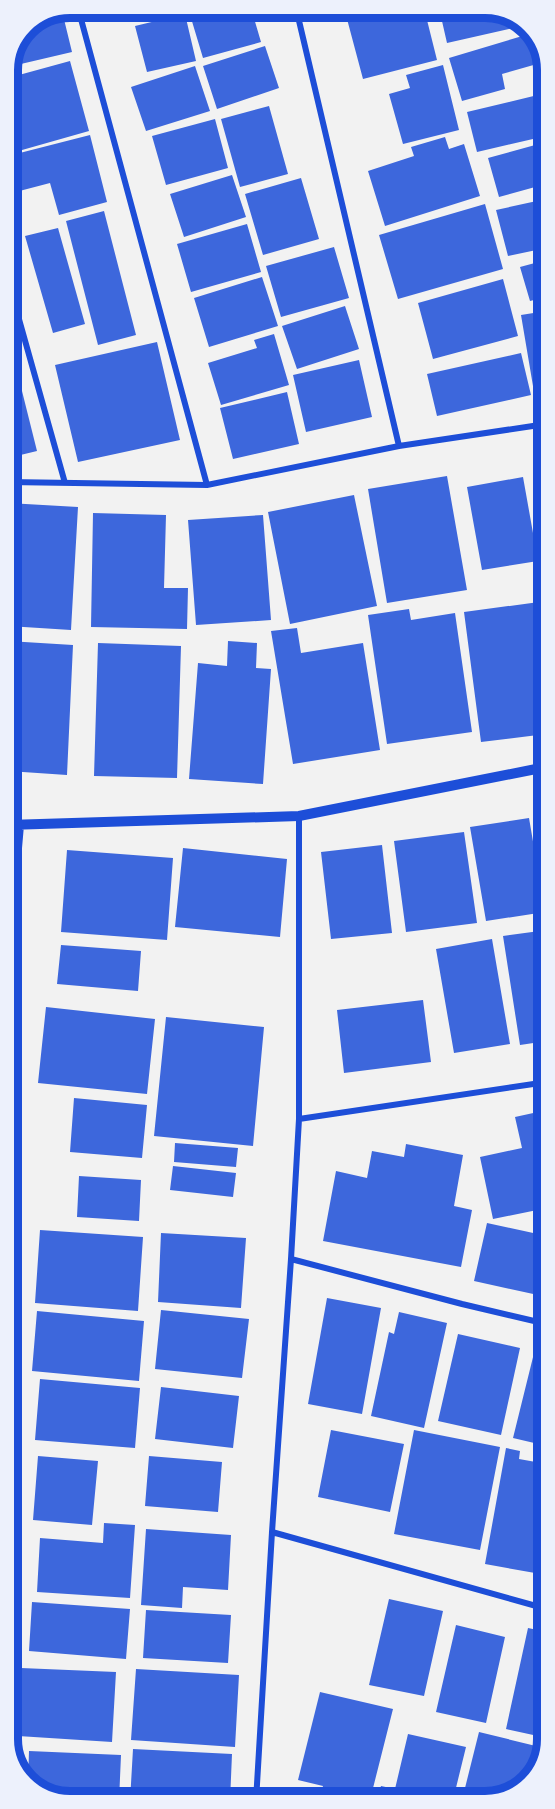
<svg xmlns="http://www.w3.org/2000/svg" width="555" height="1809" font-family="'Sofia Sans Condensed',sans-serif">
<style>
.building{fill:#3d67dc}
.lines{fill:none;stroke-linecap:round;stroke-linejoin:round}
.minor{stroke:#1d4ed8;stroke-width:6}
.tertiary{stroke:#1d4ed8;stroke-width:10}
.rim{fill:none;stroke:#1d4ed8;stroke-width:8}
</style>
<rect width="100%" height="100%" fill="#f2f2f2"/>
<!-- building -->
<path class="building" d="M110 8H160L115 22Z
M188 8H251L261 42 203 58Z
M386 8H424L437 60 363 79 347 19 386 9Z
M439 8H490L511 16 513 28 447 43Z
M62 11 72 52 8 67 26 26Z
M185 14 196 61 147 72 135 26Z
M529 34 537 64 502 74 505 89 462 101 449 58Z
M265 46 279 88 217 109 203 66Z
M70 61 89 131 8 154V78Z
M443 65 459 130 403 144 389 94 410 88 406 75Z
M195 66 210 111 146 131 131 87Z
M546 93V136L477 152 467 112Z
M269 106 288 174 240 187 221 119Z
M215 119 228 168 166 185 152 136Z
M90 135 107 202 59 215 50 183 8 194V156Z
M445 137 449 149 464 144 480 196 385 226 368 171 414 156 411 147Z
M546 142V184L499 197 488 158Z
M232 175 246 217 184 237 170 194Z
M301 178 319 239 263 255 245 194Z
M546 199V248L508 256 496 210Z
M485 204 503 269 398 299 379 235Z
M104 211 136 335 98 345 66 221Z
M247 224 261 272 191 292 177 244Z
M58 228 85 324 53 333 25 236Z
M334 247 349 298 281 317 266 266Z
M546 260V267L542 268 546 279V297L530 301 520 267Z
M262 277 278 326 209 347 194 298Z
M503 279 518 336 433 359 418 303Z
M345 306 359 349 297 369 282 326Z
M546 311V390L534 392 521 315Z
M274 334 289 385 221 405 208 363 257 348 254 340Z
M157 342 180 440 78 462 55 365Z
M521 353 531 395 437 416 427 374Z
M359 360 372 417 306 432 293 375Z
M16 367 37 451 8 458V369Z
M287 392 299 444 233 459 220 408Z
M447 476 467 590 387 603 368 489Z
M523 477 538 561 482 570 467 487Z
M354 495 377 606 290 624 268 512Z
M8 503 78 507 71 630 8 626Z
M93 513 166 515 164 588H188L187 629 91 627Z
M263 515 271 620 196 625 188 520Z
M539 602 546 662V734L481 742 464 612Z
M409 609 411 620 455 613 472 732 387 744 368 615Z
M297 628 301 653 363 643 380 750 293 764 271 631Z
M8 641 73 645 67 775 8 771Z
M228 641 257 643 256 668 271 669 263 784 189 779 198 663 227 666Z
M98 643 181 646 177 778 94 776Z
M529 818 545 912 486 921 470 827Z
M464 832 477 923 406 932 394 841Z
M382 845 392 933 331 939 321 852Z
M183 848 287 859 280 937 175 927Z
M67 850 173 858 167 940 61 932Z
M547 930V1041L520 1045 503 936Z
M492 939 510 1044 454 1053 436 949Z
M61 945 141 951 138 991 57 984Z
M423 1000 431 1062 344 1073 337 1010Z
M46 1007 155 1019 147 1094 38 1083Z
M166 1017 264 1027 253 1146 154 1136Z
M74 1098 147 1105 142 1158 70 1152Z
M547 1110V1208L493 1219 480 1157 522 1148 515 1117Z
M175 1143 238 1148 236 1167 174 1162Z
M406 1144 463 1155 454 1206 472 1210 461 1267 323 1241 336 1171 367 1178 372 1151 404 1157Z
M173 1166 236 1173 233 1197 170 1190Z
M79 1176 141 1180 139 1221 77 1217Z
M487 1223 547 1236V1297L474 1281Z
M40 1230 143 1237 138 1311 35 1303Z
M161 1233 246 1238 241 1308 158 1302Z
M327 1298 381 1308 362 1414 308 1404Z
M161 1310 249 1319 242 1378 155 1369Z
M37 1311 144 1321 139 1381 32 1371Z
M399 1312 447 1323 424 1428 371 1416 389 1332 394 1334Z
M458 1334 520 1348 501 1435 438 1421Z
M535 1349 547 1352V1446L513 1438Z
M40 1379 140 1388 135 1448 35 1440Z
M161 1387 239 1396 233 1448 155 1439Z
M331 1430 404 1444 390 1512 318 1497Z
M414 1430 500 1447 480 1550 394 1534Z
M506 1448 520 1451 519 1459 547 1464V1508L535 1573 485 1564Z
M38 1456 98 1461 92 1525 33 1520Z
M149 1456 222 1462 218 1512 145 1506Z
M104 1523 135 1525 130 1598 37 1592 40 1538 103 1543Z
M146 1529 231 1535 228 1590 183 1587 182 1608 141 1605Z
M389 1599 443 1611 424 1696 369 1685Z
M32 1602 130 1609 126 1659 29 1651Z
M146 1610 231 1615 228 1663 143 1658Z
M456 1625 505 1637 486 1723 436 1712Z
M528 1628 547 1632V1738L506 1729Z
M21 1668 116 1672 112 1742 18 1736Z
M136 1669 239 1675 235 1747 131 1740Z
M320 1692 393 1709 370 1800H319L323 1786 298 1780Z
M479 1732 540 1747 533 1779 501 1799 462 1800Z
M408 1734 466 1747 453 1800H377L381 1786 395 1789Z
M133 1749 232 1754 230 1801H130Z
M29 1751 121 1755 119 1801 88 1799V1801H65L29 1786 28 1784Z"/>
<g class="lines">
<!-- minor -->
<path class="minor" d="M78 8 207 485
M296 8 399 446
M8 280 65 483
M8 482 207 485 399 446 546 424
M299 1119 547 1082
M291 1259 462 1304 547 1324
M272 1532 547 1609
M256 1801 272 1532 291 1259 299 1119V816"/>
<!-- tertiary -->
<path class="tertiary" d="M8 825 299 816 546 767
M9 939 19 825"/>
</g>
<!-- crop -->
<path d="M0 0H555V1809H0ZM70 18H485A52 52 0 0 1 537 70V1739A52 52 0 0 1 485 1791H70A52 52 0 0 1 18 1739V70A52 52 0 0 1 70 18Z" fill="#edf1fc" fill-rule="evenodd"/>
<path class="rim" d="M70 18H485A52 52 0 0 1 537 70V1739A52 52 0 0 1 485 1791H70A52 52 0 0 1 18 1739V70A52 52 0 0 1 70 18Z"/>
</svg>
